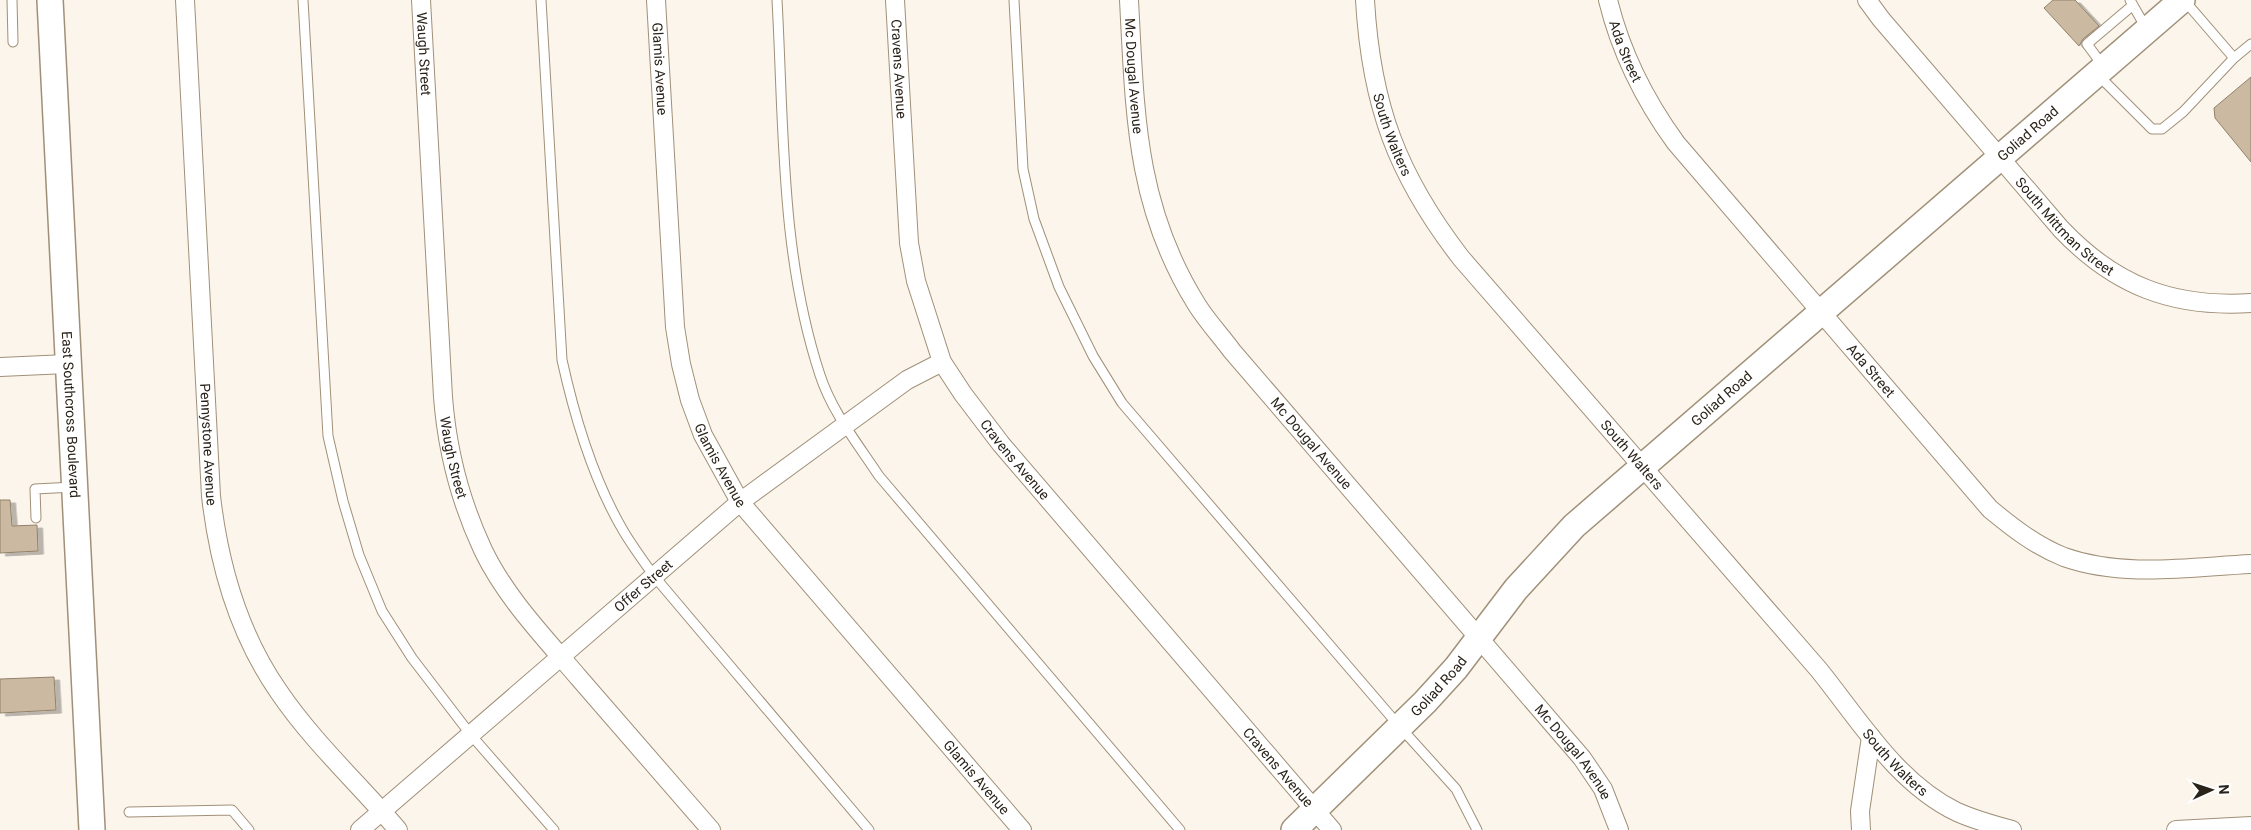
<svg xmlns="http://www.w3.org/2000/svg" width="2251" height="830" font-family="Roboto,sans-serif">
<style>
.building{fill:#cbbaa1;stroke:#91816a;filter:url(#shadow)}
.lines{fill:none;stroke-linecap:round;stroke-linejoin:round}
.service-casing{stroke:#a09078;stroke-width:11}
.minor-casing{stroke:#a09078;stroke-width:20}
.secondary-casing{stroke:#a09078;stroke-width:28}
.service{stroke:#fff;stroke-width:9}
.minor{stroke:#fff;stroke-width:18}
.secondary{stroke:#fff;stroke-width:25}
.labels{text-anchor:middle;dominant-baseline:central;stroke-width:4;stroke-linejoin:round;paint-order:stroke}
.street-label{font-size:14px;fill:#2a231a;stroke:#fff}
</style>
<defs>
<filter id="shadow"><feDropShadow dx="5.5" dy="3" stdDeviation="0" flood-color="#0004"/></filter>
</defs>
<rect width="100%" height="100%" fill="#fcf5eb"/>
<!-- building -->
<path class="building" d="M2053 0H2075L2099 26 2083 39 2079 46 2044 8Z
M2251 77V162L2215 118 2214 108Z
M0 500H10L12 526 37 525 38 551 0 553Z
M54 677 56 710 0 713V679Z"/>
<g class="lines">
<!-- service casing -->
<g class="service-casing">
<path id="service" d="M12 0 13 42
M303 0 328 436 343 501 359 555 382 611 412 658 471 735 554 830
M541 0 562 360C575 419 593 480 624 532 633 547 644 562 654 576L869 830
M777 0C784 125 780 254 820 375 832 412 858 444 879 476L1180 830
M1014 0 1023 169 1034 219 1059 287 1093 356 1122 403 1400 727 1456 789 1477 830
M2130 0 2146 28
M2234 58 2251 44
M2103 66 2087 44 2133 5
M2098 75 2152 129H2162L2183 112 2234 58 2184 0
M36 518 35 489 74 487
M129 812 232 810 249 830"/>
</g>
<!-- minor casing -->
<g class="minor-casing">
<g id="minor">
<path id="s1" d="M185 0 211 496C219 566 238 633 279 692 313 742 359 784 398 830"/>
<path id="s2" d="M421 0 443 397C447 449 461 503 483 550 506 598 545 638 579 678 623 728 667 779 711 830"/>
<path id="s3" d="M656 0 675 327 681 364 690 400 703 435 740 502 1022 830"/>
<path id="s4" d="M895 0 909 243 916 281 942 362 963 394 1001 444 1332 830"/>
<path id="s5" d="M1129 0C1135 112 1135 206 1197 305 1207 321 1221 336 1232 351L1582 758 1603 789 1619 830"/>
<path id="s6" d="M1365 0C1371 105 1397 175 1461 258L1819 670C1860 721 1897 783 1957 812 1975 820 1993 825 2012 830"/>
<path id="s7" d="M1608 0C1621 53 1644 99 1676 143L1990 509C2013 528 2036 546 2064 557 2123 578 2190 567 2251 564"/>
<path id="s8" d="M1867 0 1881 19 2061 229C2115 286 2173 308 2251 303"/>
<path d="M0 367 67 364"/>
<path id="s9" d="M360 830 740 502 907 380 942 362"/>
<path d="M1861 830 1860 811 1871 737"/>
<path d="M2176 830 2251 826"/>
</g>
</g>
<!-- secondary casing -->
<g class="secondary-casing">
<g id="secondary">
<path id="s10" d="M50 0 92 830"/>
<path id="s11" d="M1294 830 1425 702 1456 668 1516 589 1574 526 2182 0"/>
</g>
</g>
<!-- service -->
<use href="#service" class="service"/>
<!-- minor -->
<use href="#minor" class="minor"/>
<!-- secondary -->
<use href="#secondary" class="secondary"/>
</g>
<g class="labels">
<!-- street labels -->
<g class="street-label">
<text stroke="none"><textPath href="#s7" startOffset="54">Ada Street</textPath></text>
<text stroke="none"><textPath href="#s2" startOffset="54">Waugh Street</textPath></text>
<text stroke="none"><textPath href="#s4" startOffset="69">Cravens Avenue</textPath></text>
<text stroke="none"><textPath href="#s3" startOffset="69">Glamis Avenue</textPath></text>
<text stroke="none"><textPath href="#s5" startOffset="76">Mc Dougal Avenue</textPath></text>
<text stroke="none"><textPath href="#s6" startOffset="138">South Walters</textPath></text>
<text stroke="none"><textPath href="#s11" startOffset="1014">Goliad Road</textPath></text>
<text stroke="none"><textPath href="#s8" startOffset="301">South Mittman Street</textPath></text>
<text stroke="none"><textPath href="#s7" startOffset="459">Ada Street</textPath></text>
<text stroke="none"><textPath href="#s11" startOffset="609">Goliad Road</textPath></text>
<text stroke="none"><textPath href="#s10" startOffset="415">East Southcross Boulevard</textPath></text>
<text stroke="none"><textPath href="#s5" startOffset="496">Mc Dougal Avenue</textPath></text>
<text stroke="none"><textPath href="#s1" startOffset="445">Pennystone Avenue</textPath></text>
<text stroke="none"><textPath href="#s6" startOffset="541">South Walters</textPath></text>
<text stroke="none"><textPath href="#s2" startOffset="459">Waugh Street</textPath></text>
<text stroke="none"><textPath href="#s4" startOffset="489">Cravens Avenue</textPath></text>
<text stroke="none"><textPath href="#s3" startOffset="474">Glamis Avenue</textPath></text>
<text stroke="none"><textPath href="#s9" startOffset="374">Offer Street</textPath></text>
<text stroke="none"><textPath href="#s11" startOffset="204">Goliad Road</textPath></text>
<text stroke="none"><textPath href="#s5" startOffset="901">Mc Dougal Avenue</textPath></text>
<text stroke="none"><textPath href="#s6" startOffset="946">South Walters</textPath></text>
<text stroke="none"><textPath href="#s4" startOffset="894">Cravens Avenue</textPath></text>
<text stroke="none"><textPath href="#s3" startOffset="879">Glamis Avenue</textPath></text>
</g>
</g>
<!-- north arrow -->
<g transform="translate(2211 790) rotate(87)" stroke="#ffffff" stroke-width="4" paint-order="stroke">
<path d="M0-4L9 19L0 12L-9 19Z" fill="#2a231a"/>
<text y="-8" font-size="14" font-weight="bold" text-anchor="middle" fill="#2a231a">N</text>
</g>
</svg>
